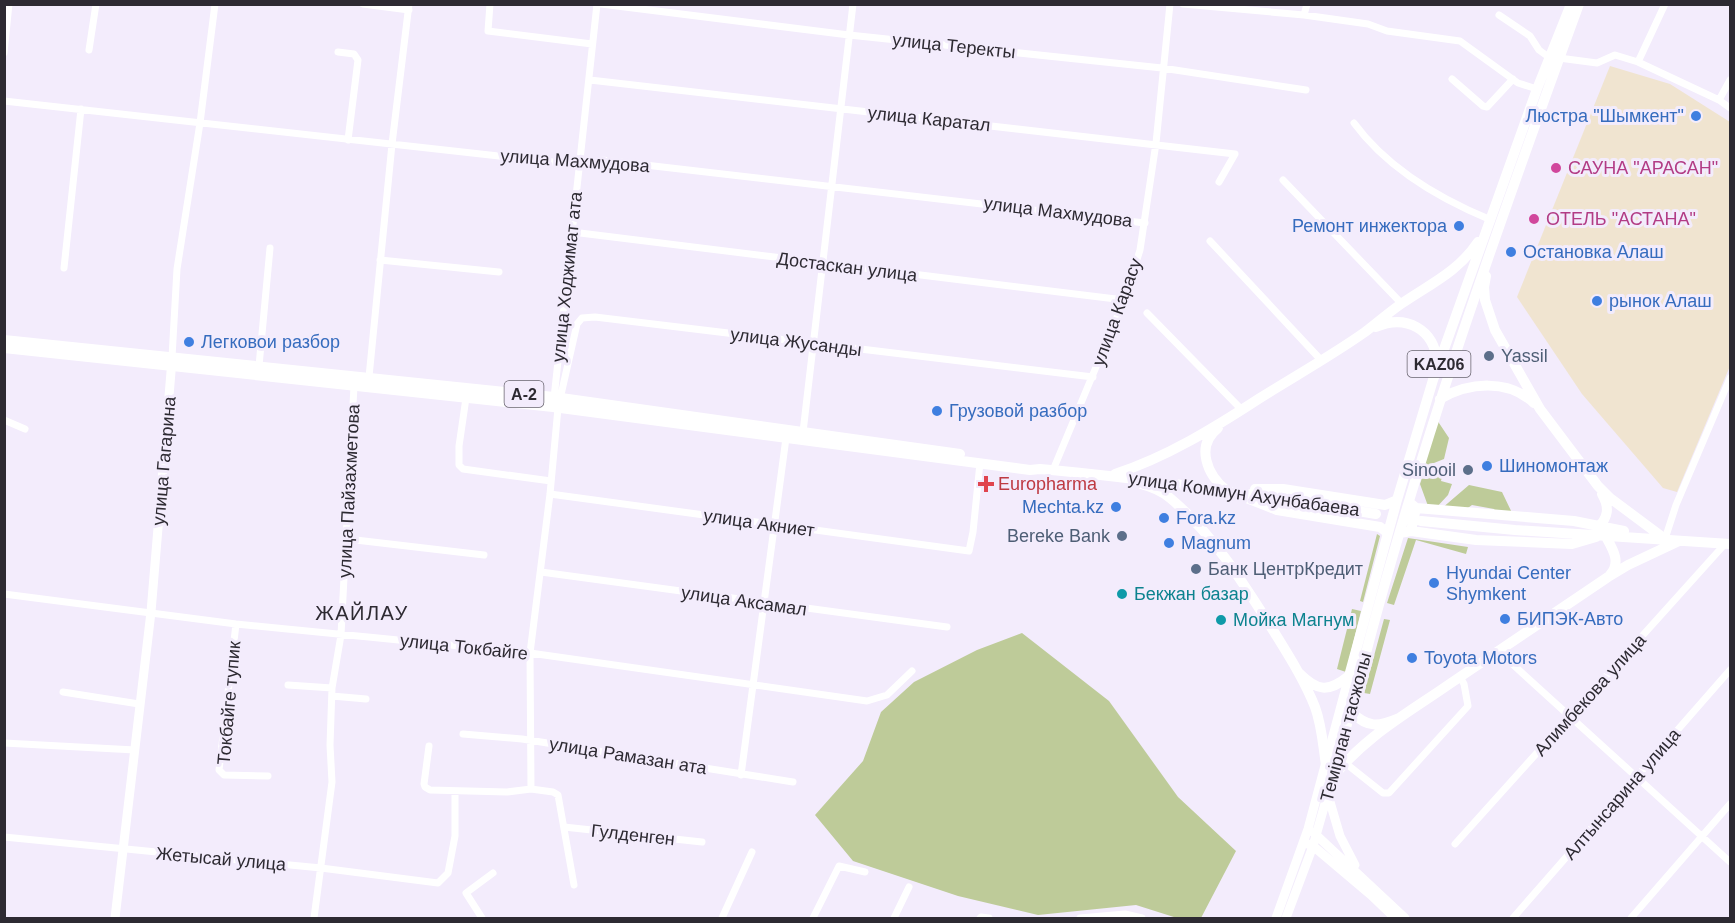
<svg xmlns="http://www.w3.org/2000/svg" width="1735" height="923" font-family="Helvetica,sans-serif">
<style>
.commercial{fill:#f0e4d0}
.grass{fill:#becb99}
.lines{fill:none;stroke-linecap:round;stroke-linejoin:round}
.minor{stroke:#fff;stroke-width:7}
.major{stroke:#fff;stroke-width:9}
.highway{stroke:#fff;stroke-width:10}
.shop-dot{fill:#3f7fe0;stroke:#f3ecfc;stroke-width:2}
.hotel-dot{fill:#d1479c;stroke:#f3ecfc;stroke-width:2}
.service-dot{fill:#5c6f8a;stroke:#f3ecfc;stroke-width:2}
.health-dot{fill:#e0444e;stroke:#f3ecfc;stroke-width:2}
.culture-dot{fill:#0f9aa8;stroke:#f3ecfc;stroke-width:2}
.labels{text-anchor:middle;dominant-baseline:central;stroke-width:6;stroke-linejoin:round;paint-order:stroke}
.shield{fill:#f3ecfc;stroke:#68646f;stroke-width:1.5}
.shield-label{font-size:16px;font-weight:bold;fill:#2d2a32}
.street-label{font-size:18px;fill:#2d2a32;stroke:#f3ecfc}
.shop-label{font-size:18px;fill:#366cbe;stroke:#f3ecfc;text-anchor:start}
.hotel-label{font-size:18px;fill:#b23c85;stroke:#f3ecfc;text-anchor:start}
.service-label{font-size:18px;fill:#4e5e75;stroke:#f3ecfc;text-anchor:start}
.health-label{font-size:18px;fill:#be3a42;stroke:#f3ecfc;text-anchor:start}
.culture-label{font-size:18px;fill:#0d838f;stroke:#f3ecfc;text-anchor:start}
.neighbourhood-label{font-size:20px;letter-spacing:1.5px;fill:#2d2a32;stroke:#f3ecfc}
</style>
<rect width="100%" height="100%" fill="#f3ecfc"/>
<!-- commercial -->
<path class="commercial" d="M1610 66 1670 84 1730 122V366L1677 492 1663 488 1582 394 1517 297Z"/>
<!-- grass -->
<path class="grass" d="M1437 420 1449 438 1444 459 1424 467Z
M1444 467 1441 481 1452 484 1448 495 1435 509 1428 506 1420 484 1422 478Z
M1469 485 1502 492 1514 517 1497 515 1494 509 1472 505 1465 510 1441 509Z
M1377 534 1380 536 1363 602 1360 601Z
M1408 538 1468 547 1466 554 1416 540 1394 605 1387 603Z
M1352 609 1361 611 1346 672 1337 669Z
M1384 619 1390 620 1370 694 1364 693Z
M1022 633 1109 701 1178 797 1236 851 1201 918H1177L1136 905 1038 915 958 896 853 861 815 815 863 761 881 712 914 682 977 650Z"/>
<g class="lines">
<!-- minor -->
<path class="minor" d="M363 4 409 10
M490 4 488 31 592 44
M601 4 849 35 1162 68 1306 90
M1183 4 1304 15 1368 24 1387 31 1460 41 1518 83 1537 89
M1304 15 1307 4
M1499 15 1530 36 1539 50 1550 58
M89 50 96 4
M338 52 354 54 358 60 348 140
M4 53 9 4
M1559 58 1597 63 1615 55 1638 62 1719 100 1730 108
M1638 62 1665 4
M1452 79 1483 106 1487 107 1513 79
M590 80 1235 154 1219 182
M1719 100 1730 80
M4 101 580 165 602 160 1145 223
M1354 123C1387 168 1440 199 1491 220
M1283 180 1402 304
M572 232 1124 300
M1210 241 1321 360
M380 260 499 272
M64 268 81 109
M1147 313 1242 410
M172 357 177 269 200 123 215 4
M259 366 270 248
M369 377 392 144 409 4
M466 398 459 446V465L463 469 551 481
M554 398 597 4
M4 420 25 429
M803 432 853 4
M1053 470 1124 300 1140 250 1156 143 1170 4
M550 494 969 551 973 532 980 463
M347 539 484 555
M1665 539 1676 505 1730 378
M541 572 947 627
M4 594 236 624 530 653 867 701 887 695 912 671
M236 624 219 770 224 775 268 776
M1498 651 1730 862
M288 685 332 688
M63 692 139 704
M332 696 366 699
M463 734 522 739 793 782
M4 743 135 750
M429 746 424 784 425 787 430 790 507 792 531 789 553 792 558 795 574 885
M1344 762 1383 793H1389L1468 706 1464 684 1460 677
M741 775 786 438
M531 789 530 653 550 494 558 408 577 324 582 318 595 317 1093 377
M564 827 702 842
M4 837 321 868 438 883 448 873 455 836V791
M1455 844 1724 545
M314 918 332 782 330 745 332 688 341 635 354 386
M482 918 466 893 493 873
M722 918 752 852
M813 918 839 866 865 872
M894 918 909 887
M980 918 981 917 989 918
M1080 918 1125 914 1142 918
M1513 918 1730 670
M1631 918 1730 804"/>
<!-- major -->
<path class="major" d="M1328 795 1340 836 1355 865
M1313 832 1405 918
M1308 844 1313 846 1371 895 1395 918
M115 918 151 612 172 360
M1276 918 1308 829 1349 676
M1286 918 1313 846 1351 712"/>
<!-- highway -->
<path class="highway" d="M1486 276 1484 287 1485 300 1495 330 1540 409 1598 486 1610 498 1665 539
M1376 327C1406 314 1435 329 1437 363
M4 340 554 397 960 454
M4 348 553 407 1030 470 1040 469C1152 479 1264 496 1376 514
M1440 399C1469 382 1508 379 1534 403
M1218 428C1195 446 1207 475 1227 491
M1115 474C1167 457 1214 428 1260 398 1295 376 1331 356 1365 332 1377 323 1388 313 1401 304 1430 284 1458 272 1478 242
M1141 484C1152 487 1162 491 1170 498 1212 533 1242 581 1271 627 1287 653 1304 679 1315 707 1322 726 1323 746 1326 765
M1255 489H1283L1385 505 1397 500
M1244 497 1277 510 1380 527 1388 533
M1409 502 1416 508 1574 521 1624 531
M1421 521 1515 530 1730 544
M1598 528C1608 517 1610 508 1602 494
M1411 531 1416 508
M1400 533 1411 531 1476 540 1572 544 1596 537
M1605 535C1612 548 1622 562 1610 575
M1299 673C1317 691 1328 693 1349 676L1397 500 1433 380 1537 89 1571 4
M1399 718C1378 727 1368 728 1351 712 1410 471 1494 237 1579 4
M1330 781C1362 738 1408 713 1451 683 1503 648 1556 612 1608 577L1628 565 1679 541"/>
</g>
<!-- markers -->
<g class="shop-dot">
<circle cx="1696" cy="116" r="6"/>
<circle cx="1459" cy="226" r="6"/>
<circle cx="1511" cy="252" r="6"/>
<circle cx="1597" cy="301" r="6"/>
<circle cx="189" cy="342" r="6"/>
<circle cx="937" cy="411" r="6"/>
<circle cx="1487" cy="466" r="6"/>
<circle cx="1116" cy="507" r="6"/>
<circle cx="1164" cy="518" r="6"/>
<circle cx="1169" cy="543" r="6"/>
<circle cx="1434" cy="583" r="6"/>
<circle cx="1505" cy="619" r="6"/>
<circle cx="1412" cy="658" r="6"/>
</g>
<g class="hotel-dot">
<circle cx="1556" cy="168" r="6"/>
<circle cx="1534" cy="219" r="6"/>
</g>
<g class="service-dot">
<circle cx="1489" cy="356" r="6"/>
<circle cx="1468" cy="470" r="6"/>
<circle cx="1122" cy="536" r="6"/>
<circle cx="1196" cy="569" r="6"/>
</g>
<path class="health-dot" d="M983 475h6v6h6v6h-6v6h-6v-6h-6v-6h6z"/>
<g class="culture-dot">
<circle cx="1122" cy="594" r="6"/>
<circle cx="1221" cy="620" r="6"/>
</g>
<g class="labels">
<!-- shield labels -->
<g class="shield">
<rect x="1407.5" y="351" width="63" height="26" rx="4.5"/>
<rect x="504.5" y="381" width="39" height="26" rx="4.5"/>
</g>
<g class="shield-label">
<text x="1439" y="364">KАZ06</text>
<text x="524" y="394">A-2</text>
</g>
<!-- street labels -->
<g class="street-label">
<text transform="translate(954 46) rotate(6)">улица Теректы</text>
<text transform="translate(929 119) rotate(6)">улица Каратал</text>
<text transform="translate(575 161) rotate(4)">улица Махмудова</text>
<text transform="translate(1058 212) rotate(7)">улица Махмудова</text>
<text transform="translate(847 267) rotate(7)">Достаскан улица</text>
<text transform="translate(567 277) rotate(-84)">улица Ходжимат ата</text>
<text transform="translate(1117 312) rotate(-70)">улица Карасу</text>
<text transform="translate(796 342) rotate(7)">улица Жусанды</text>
<text transform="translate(164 461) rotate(-85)">улица Гагарина</text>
<text transform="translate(349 491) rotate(-87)">улица Пайзахметова</text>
<text transform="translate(1244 494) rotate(8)">улица Коммун Ахунбабаева</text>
<text transform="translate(759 523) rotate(8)">улица Акниет</text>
<text transform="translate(744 601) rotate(8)">улица Аксамал</text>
<text transform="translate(464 647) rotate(6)">улица Токбайге</text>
<text transform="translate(1590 695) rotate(-48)">Алимбекова улица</text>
<text transform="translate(229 703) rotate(-85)">Токбайге тупик</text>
<text transform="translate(1346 727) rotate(-75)">Темірлан тасжолы</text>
<text transform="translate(628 756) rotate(9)">улица Рамазан ата</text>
<text transform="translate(1622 794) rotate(-49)">Алтынсарина улица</text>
<text transform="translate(633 835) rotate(6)">Гулденген</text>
<text transform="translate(221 859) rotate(5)">Жетысай улица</text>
</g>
<!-- shop labels -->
<g class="shop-label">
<text x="1684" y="116" text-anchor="end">Люстра "Шымкент"</text>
<text x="1447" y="226" text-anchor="end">Ремонт инжектора</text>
<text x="1523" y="252">Остановка Алаш</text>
<text x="1609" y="301">рынок Алаш</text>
<text x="201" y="342">Легковои разбор</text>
<text x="949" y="411">Грузовой разбор</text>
<text x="1499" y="466">Шиномонтаж</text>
<text x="1104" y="507" text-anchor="end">Mechta.kz</text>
<text x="1176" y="518">Fora.kz</text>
<text x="1181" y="543">Magnum</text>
<text x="1446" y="573">Hyundai Center<tspan x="1446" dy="21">Shymkent</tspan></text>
<text x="1517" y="619">БИПЭК-Авто</text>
<text x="1424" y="658">Toyota Motors</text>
</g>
<!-- hotel labels -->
<g class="hotel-label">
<text x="1568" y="168">САУНА "АРАСАН"</text>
<text x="1546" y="219">ОТЕЛЬ "АСТАНА"</text>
</g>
<!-- service labels -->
<g class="service-label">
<text x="1501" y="356">Yassil</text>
<text x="1456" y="470" text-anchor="end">Sinooil</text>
<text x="1110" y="536" text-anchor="end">Bereke Bank</text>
<text x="1208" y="569">Банк ЦентрКредит</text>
</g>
<!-- health labels -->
<g class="health-label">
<text x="998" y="484">Europharma</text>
</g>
<!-- culture labels -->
<g class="culture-label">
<text x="1134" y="594">Бекжан базар</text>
<text x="1233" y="620">Мойка Магнум</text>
</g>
<!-- neighbourhood labels -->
<g class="neighbourhood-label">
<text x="362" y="613">ЖАЙЛАУ</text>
</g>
</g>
<!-- border -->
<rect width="1735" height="923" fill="none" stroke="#2d2a32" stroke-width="12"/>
</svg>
